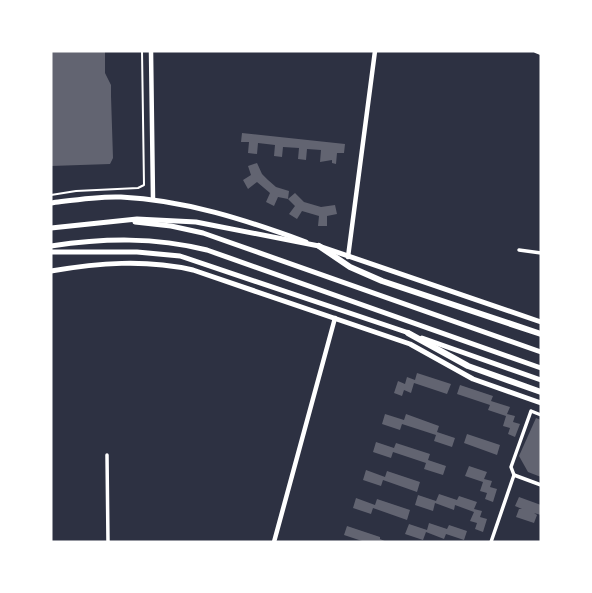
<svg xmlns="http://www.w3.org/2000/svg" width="592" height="593" font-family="Ubuntu,sans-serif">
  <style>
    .building { fill: #626471 }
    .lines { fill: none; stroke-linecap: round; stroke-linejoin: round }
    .path { stroke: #fff; stroke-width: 2 }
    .minor { stroke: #fff; stroke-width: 3.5 }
    .tertiary { stroke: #fff; stroke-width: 4.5 }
    .secondary { stroke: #fff; stroke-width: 4.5 }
    .primary { stroke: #fff; stroke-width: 5 }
    .trunk { stroke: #fff; stroke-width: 5 }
    .motorway { stroke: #fff; stroke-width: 6 }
  </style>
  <rect width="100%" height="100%" fill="#2d3142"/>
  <!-- building -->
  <g class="building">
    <polygon points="51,51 105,51 105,73 111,85 111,96 113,158 110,164 51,166"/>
    <polygon points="242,133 345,144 344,153 337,153 336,164 332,163 332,160 320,162 321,150 307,149 306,160 298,159 299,148 283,147 282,157 274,156 275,145 258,143 257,154 248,153 249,142 241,142"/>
    <polygon points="257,163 262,174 268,180 276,187 289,191 288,199 278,197 274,206 266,202 270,193 257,182 248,189 243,180 251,175 248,166"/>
    <polygon points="295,193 304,202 321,207 335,205 337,214 327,216 327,226 318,226 319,216 302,211 297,219 289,214 295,206 288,199"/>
    <polygon points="417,373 451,384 447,394 414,383 411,393 404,390 402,396 394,393 398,381 405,384 407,377 415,380"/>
    <polygon points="460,385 493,396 491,401 510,407 507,414 515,416 513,422 520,424 515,437 508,434 510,428 503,426 506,416 488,410 490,405 457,394"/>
    <polygon points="385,414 404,420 406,414 439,426 437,432 455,438 452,447 434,441 436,435 402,424 400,430 382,424"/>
    <polygon points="536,418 541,420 541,477 528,472 519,456"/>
    <polygon points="467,434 500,445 497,455 464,443"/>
    <polygon points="376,442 394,448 396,443 430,454 428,460 446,466 443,475 424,469 426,463 393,452 391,458 373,452"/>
    <polygon points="469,466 487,472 484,479 492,481 490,487 497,489 493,502 485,499 487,493 480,491 483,482 465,476"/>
    <polygon points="366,470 385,477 387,471 420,482 417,492 383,480 381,486 363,480"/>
    <polygon points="439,494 457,500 459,496 477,502 474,509 482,511 480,517 487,519 483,532 475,529 477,523 470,521 474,512 455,505 454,510 435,503 433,511 415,505 418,495 436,501"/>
    <polygon points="519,497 541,505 541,515 534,513 537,515 534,523 516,517 519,509 522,509 515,506"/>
    <polygon points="356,498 375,505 377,499 410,510 407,520 373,508 371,514 353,508"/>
    <polygon points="429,523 447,529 449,525 467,531 464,540 446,534 444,539 426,532 423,540 405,534 409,524 427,530"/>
    <polygon points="347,526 380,537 380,539 387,542 365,542 344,535"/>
  </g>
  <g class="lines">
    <!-- path -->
    <polyline class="path" points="51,195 76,191 138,188 144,185 142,51"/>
    <!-- minor -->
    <g class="minor">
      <polyline points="519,250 541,253"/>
      <polyline points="107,455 108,542"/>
      <polyline points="514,475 541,485"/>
      <polyline points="491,542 514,475 511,467 531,411 541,415"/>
    </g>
    <!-- tertiary -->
    <g class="tertiary">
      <polyline points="151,51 153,199"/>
      <polyline points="348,257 375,51"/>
      <polyline points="274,542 335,318"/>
    </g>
    <!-- secondary -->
    <polyline class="secondary" points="536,51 541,53"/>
    <!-- primary -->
    <path class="primary" d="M 51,203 C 74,200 98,196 121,197 C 185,200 246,220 306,242"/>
    <!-- trunk -->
    <g class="trunk">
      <polyline points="135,222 171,226 203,233 541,352"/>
      <polyline points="51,228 137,219 196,222 319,246 541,322"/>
      <path d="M 51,246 C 105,238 154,237 207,250 L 541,368"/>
      <polyline points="51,252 137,252 180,256 409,333"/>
      <path d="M 51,271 C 98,263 145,259 193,270 L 410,344 L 473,379 L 541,403"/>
      <polyline points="422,338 541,380"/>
    </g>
    <!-- motorway -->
    <g class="motorway">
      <polyline points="319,246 350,267 382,281 541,334"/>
      <polyline points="408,333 468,366 541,392"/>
    </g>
  </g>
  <!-- border -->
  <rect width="592" height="593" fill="none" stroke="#ffffff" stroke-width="105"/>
</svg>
